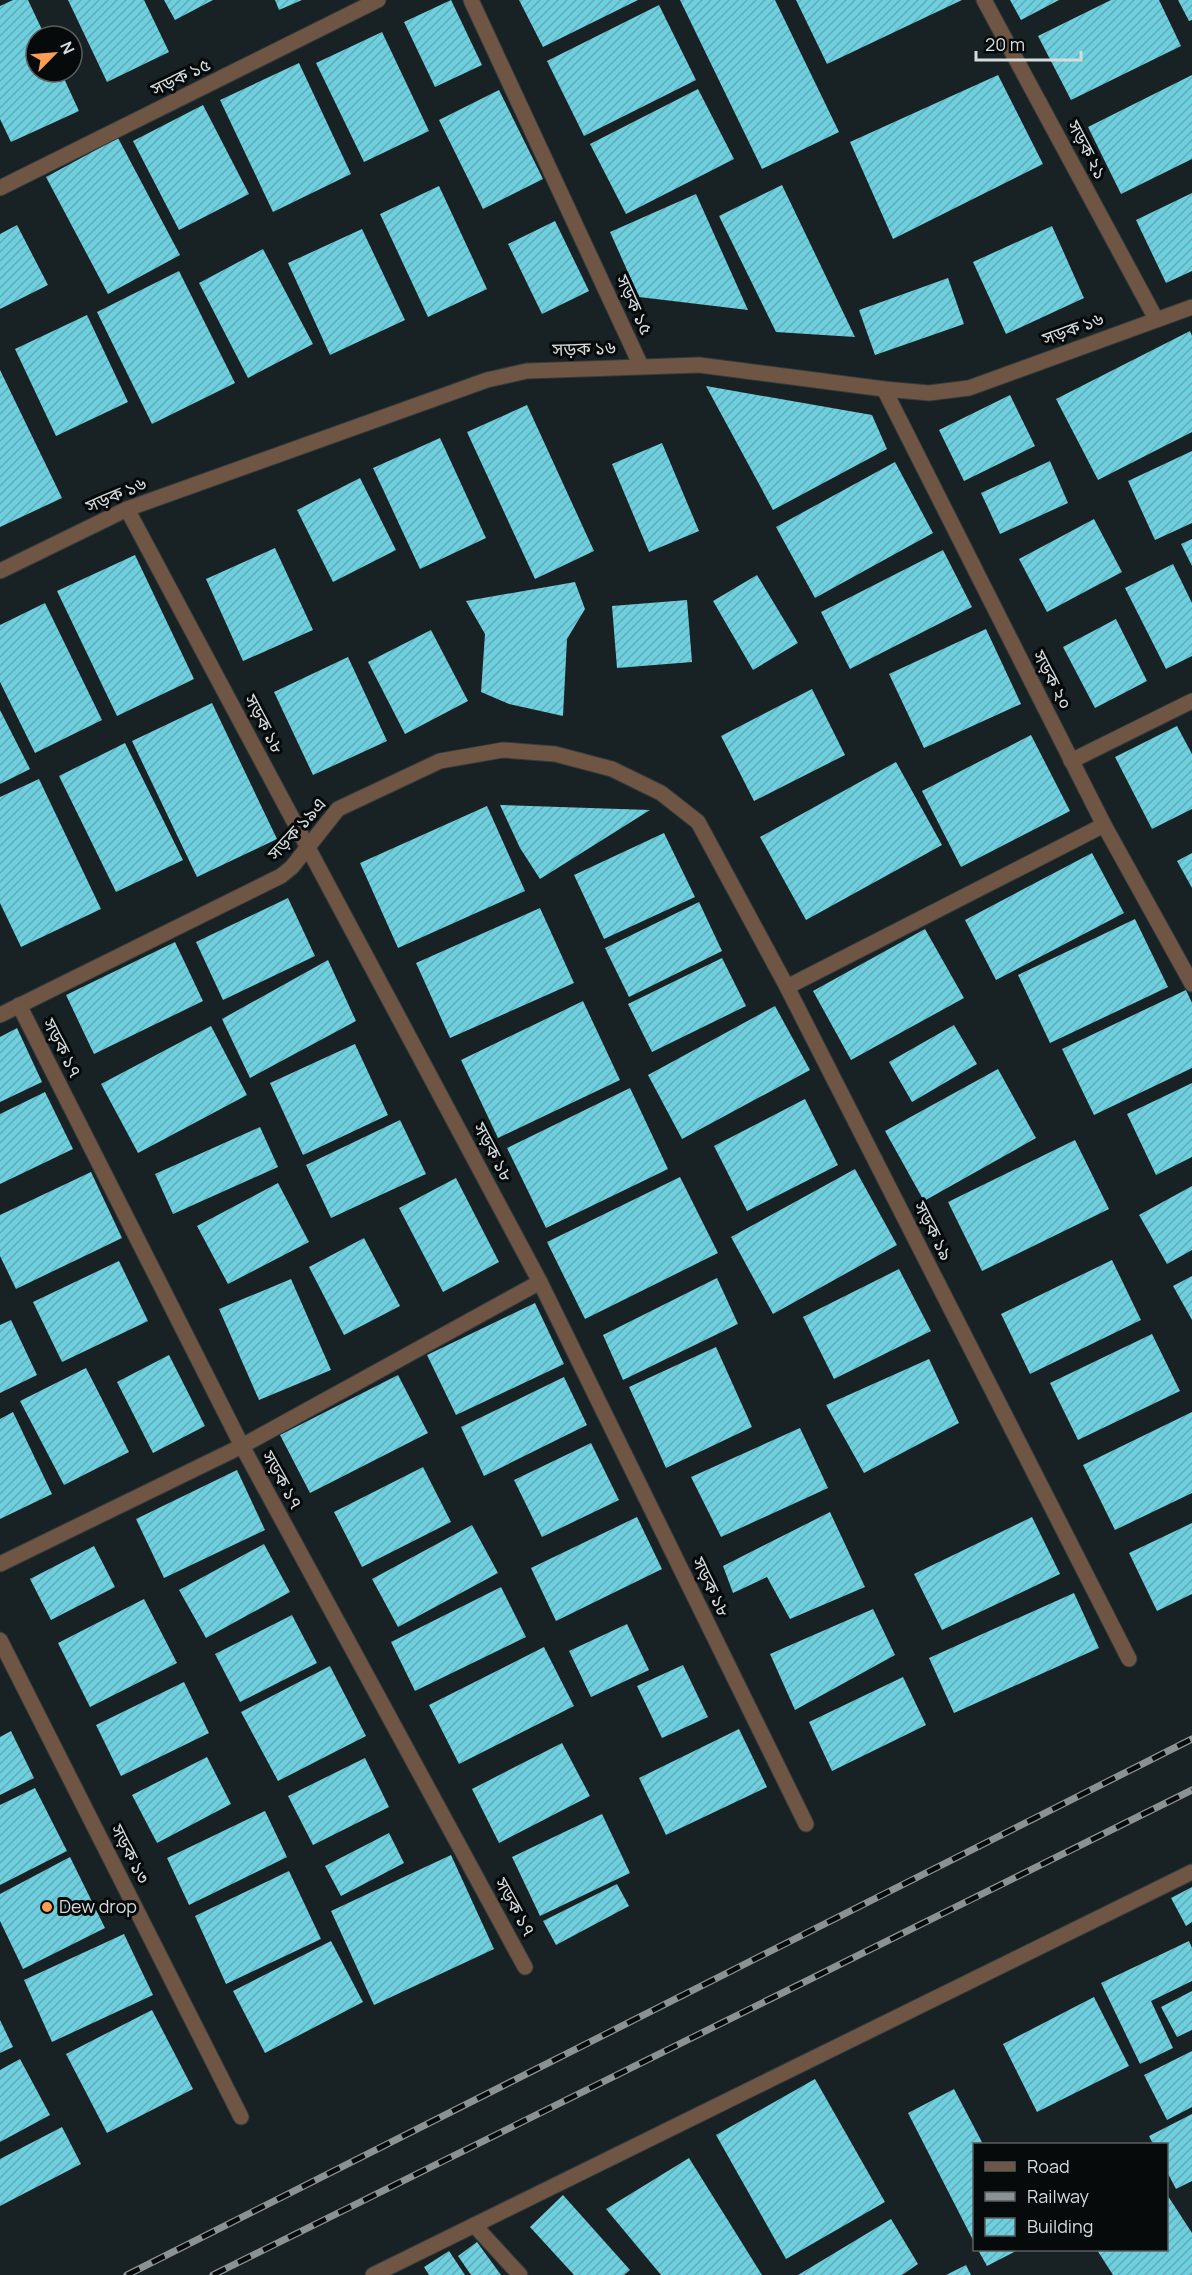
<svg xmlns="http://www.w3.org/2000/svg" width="1192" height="2275" font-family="Manrope,'Noto Sans Bengali',sans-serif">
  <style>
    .building { fill: url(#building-hatch) }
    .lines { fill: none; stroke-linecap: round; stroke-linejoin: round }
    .minor-casing { stroke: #333b3d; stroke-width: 17 }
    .minor { stroke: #6e5544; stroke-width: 15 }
    .rail-casing { stroke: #8b9294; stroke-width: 7 }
    .rail { stroke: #060a0b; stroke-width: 4.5; stroke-dasharray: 14; stroke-linecap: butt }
    .poi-dot { fill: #fc9e52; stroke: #060a0b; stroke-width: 2 }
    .labels { text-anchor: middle; stroke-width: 6; stroke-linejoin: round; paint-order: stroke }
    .street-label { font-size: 18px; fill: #d6dcde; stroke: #060a0b }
    .poi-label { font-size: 18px; fill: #d6dcde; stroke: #060a0b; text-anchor: start }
  </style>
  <defs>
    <pattern id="building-hatch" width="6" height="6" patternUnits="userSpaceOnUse" patternTransform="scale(1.5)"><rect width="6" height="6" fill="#6ecfdf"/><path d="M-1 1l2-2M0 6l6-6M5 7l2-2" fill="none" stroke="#62acb8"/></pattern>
  </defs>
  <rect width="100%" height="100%" fill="#182123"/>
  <!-- building -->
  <g class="building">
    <polygon points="13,0 28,0 45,36 36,36 36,72 61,72 79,111 11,142 0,119 0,6"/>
    <polygon points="68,0 144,0 169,52 107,82"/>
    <polygon points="164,0 213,0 175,20"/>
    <polygon points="275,0 302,0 279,10"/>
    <polygon points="451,0 482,65 435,87 404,22"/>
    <polygon points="519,0 638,0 543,47"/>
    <polygon points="680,0 775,0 839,132 762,169"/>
    <polygon points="796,0 962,0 827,64"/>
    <polygon points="1010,0 1059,0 1021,20"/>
    <polygon points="1111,0 1159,0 1181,46 1071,100 1038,36"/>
    <polygon points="1178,0 1192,0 1192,20 1189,21"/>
    <polygon points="659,5 696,80 584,136 547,61"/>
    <polygon points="382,32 429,131 364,162 316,63"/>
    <polygon points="299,63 351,174 273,212 220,100"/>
    <polygon points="998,75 1043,164 893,239 850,142"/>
    <polygon points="1192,75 1192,159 1121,194 1088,127"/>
    <polygon points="698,89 734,159 626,214 590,144"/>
    <polygon points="499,90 543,179 483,209 439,120"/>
    <polygon points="203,105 249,194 179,230 133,141"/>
    <polygon points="118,138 180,255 108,294 46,177"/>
    <polygon points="782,185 855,337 776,332 719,216"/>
    <polygon points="439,186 487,289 428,317 380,214"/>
    <polygon points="1192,193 1192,271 1166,283 1136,220"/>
    <polygon points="696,194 748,310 639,297 610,232"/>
    <polygon points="555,221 589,291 542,314 508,244"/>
    <polygon points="17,225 48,285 0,309 0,234"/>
    <polygon points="1052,226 1084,298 1006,334 973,262"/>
    <polygon points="362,229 405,320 330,355 288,263"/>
    <polygon points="263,249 313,344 248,378 199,283"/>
    <polygon points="179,271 235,383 152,424 97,312"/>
    <polygon points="948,278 964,324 875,355 859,310"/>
    <polygon points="87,315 128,402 56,436 15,349"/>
    <polygon points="1190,331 1192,336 1192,432 1098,480 1056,399"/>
    <polygon points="0,370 62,498 0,527"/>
    <polygon points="706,386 872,415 887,449 773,510"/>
    <polygon points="1010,395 1035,446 964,481 939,430"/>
    <polygon points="527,405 594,551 535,579 467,432"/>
    <polygon points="440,438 486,538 420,569 373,468"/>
    <polygon points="662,443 699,531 649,552 612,464"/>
    <polygon points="1192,451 1192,523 1155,540 1128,481"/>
    <polygon points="1050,461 1068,503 1000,534 981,493"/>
    <polygon points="895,462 933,533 815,598 776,527"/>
    <polygon points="360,478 396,550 333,582 297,510"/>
    <polygon points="1094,519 1122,572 1047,612 1019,559"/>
    <polygon points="1192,539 1192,566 1181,544"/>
    <polygon points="275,548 313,630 243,661 206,579"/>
    <polygon points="943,550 972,607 850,669 821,612"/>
    <polygon points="135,555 194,679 117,716 57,591"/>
    <polygon points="1173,564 1192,603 1192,656 1166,669 1125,588"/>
    <polygon points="757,575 798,643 753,670 713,601"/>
    <polygon points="575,582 585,609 567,639 563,716 509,704 481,692 485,634 466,601"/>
    <polygon points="687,600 692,662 617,668 612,606"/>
    <polygon points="45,603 102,720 35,753 0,682 0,625"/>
    <polygon points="1116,619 1147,681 1095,708 1063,647"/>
    <polygon points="986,629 1021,704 924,748 889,674"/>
    <polygon points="431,630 468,701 405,734 368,662"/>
    <polygon points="348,657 387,741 313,775 274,692"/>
    <polygon points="812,689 845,755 754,801 721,736"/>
    <polygon points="212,703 277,839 197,877 132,741"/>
    <polygon points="0,710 30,769 0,784"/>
    <polygon points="1177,726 1192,754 1192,809 1152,829 1115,757"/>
    <polygon points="1031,735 1070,811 961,867 922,791"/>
    <polygon points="125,743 183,860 116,892 59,776"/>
    <polygon points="896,762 942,845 806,920 760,837"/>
    <polygon points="39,779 101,909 21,947 0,903 0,797"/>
    <polygon points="500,805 650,810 540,879 520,848"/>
    <polygon points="487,806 525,891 398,948 360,863"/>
    <polygon points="664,833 695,897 604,939 574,875"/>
    <polygon points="1092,853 1124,913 996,980 965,920"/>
    <polygon points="1192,853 1192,888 1177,861"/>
    <polygon points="288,898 315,956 223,1000 196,942"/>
    <polygon points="699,902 722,951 629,997 605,948"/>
    <polygon points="540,908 574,983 450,1038 416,963"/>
    <polygon points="1135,919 1168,987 1050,1043 1018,975"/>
    <polygon points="925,929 964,998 851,1060 813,991"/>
    <polygon points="175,942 203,1001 94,1054 66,995"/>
    <polygon points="722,958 746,1006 652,1052 628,1004"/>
    <polygon points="328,960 356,1021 250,1078 222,1019"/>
    <polygon points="1186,990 1192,1003 1192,1068 1094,1115 1062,1049"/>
    <polygon points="583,1001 620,1080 498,1138 461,1060"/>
    <polygon points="775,1006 810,1070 682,1139 648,1075"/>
    <polygon points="954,1025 977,1064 912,1102 889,1062"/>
    <polygon points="211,1026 247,1095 138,1153 101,1084"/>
    <polygon points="17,1028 42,1082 0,1102 0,1037"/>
    <polygon points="355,1044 388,1115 303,1155 270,1083"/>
    <polygon points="998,1069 1036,1138 924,1201 885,1131"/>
    <polygon points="1192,1083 1192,1157 1156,1175 1127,1114"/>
    <polygon points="630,1088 668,1169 546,1228 507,1148"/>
    <polygon points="45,1092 73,1149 0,1184 0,1114"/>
    <polygon points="805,1099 838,1165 747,1211 714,1146"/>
    <polygon points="400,1120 426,1174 331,1218 306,1165"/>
    <polygon points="260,1127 278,1167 173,1214 155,1174"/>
    <polygon points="1075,1140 1109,1209 982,1271 948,1202"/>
    <polygon points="855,1169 897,1245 773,1314 731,1237"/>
    <polygon points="91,1172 122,1238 16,1289 0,1256 0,1215"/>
    <polygon points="680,1177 718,1253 585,1319 547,1242"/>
    <polygon points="456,1178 499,1262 443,1292 399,1208"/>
    <polygon points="278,1183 309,1242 228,1284 197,1226"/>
    <polygon points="1192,1186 1192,1250 1167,1264 1139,1215"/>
    <polygon points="364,1238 400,1306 344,1335 309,1267"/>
    <polygon points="1112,1260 1141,1320 1030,1374 1001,1314"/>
    <polygon points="119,1261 148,1321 62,1362 33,1302"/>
    <polygon points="899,1269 931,1331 834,1379 803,1317"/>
    <polygon points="1192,1276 1192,1320 1173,1286"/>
    <polygon points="717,1278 738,1324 623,1380 603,1335"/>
    <polygon points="291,1279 331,1370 259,1400 219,1309"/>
    <polygon points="535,1303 564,1364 456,1415 427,1355"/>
    <polygon points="11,1320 37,1375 0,1393 0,1325"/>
    <polygon points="1152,1334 1180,1391 1078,1440 1050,1383"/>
    <polygon points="716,1347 752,1427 666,1468 629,1387"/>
    <polygon points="169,1355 205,1426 153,1453 117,1382"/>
    <polygon points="929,1359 959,1423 864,1473 826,1405"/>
    <polygon points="86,1368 129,1452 64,1485 20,1401"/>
    <polygon points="398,1375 428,1433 310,1493 280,1435"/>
    <polygon points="564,1377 587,1425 484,1476 461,1427"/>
    <polygon points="13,1412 52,1494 0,1519 0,1419"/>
    <polygon points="1192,1412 1192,1493 1115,1530 1083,1465"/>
    <polygon points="800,1428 828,1488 721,1537 691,1477"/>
    <polygon points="591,1443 619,1500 542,1537 514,1480"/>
    <polygon points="423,1467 451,1522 362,1567 334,1512"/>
    <polygon points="237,1470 265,1530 164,1578 136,1519"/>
    <polygon points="830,1512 865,1587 790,1619 767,1577 733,1593 723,1566"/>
    <polygon points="637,1517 662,1569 556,1621 531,1568"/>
    <polygon points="1032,1517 1060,1574 942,1630 914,1574"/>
    <polygon points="1192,1523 1192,1594 1157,1611 1129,1553"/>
    <polygon points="472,1525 498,1573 398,1627 372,1579"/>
    <polygon points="264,1544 290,1592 206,1638 179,1590"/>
    <polygon points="94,1546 115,1587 51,1620 30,1579"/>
    <polygon points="501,1587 526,1637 415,1691 391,1642"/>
    <polygon points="1074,1593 1099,1648 954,1713 929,1658"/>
    <polygon points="144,1599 177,1663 90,1707 58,1643"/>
    <polygon points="873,1609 895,1655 795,1710 770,1654"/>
    <polygon points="292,1615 317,1663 240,1702 215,1654"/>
    <polygon points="627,1624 649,1670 591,1697 569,1651"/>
    <polygon points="544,1647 574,1706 459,1764 429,1705"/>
    <polygon points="683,1665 708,1717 662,1738 637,1686"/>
    <polygon points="330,1666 366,1736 278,1781 241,1712"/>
    <polygon points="903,1677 926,1725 832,1771 809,1722"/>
    <polygon points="184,1682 209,1733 121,1776 96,1725"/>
    <polygon points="739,1729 767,1787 666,1835 639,1778"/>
    <polygon points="11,1731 34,1778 0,1795 0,1737"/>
    <polygon points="562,1743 590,1796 499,1843 472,1789"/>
    <polygon points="207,1757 231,1804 157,1843 132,1795"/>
    <polygon points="365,1758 389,1807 313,1845 288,1796"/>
    <polygon points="35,1788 67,1851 0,1885 0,1805"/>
    <polygon points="265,1811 287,1857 189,1905 167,1858"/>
    <polygon points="602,1814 630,1873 540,1916 512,1857"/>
    <polygon points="389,1833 404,1863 341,1896 325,1866"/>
    <polygon points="451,1855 494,1949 374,2005 331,1911"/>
    <polygon points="70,1857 105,1928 23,1969 0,1921 0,1894"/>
    <polygon points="289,1871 321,1939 226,1984 195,1916"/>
    <polygon points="617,1884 629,1906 556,1945 543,1921"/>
    <polygon points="1192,1887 1192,1922 1186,1926 1171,1898"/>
    <polygon points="124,1934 153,1995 52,2042 24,1980"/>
    <polygon points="331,1941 363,2002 265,2053 233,1991"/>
    <polygon points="1189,1941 1192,1948 1192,1981 1151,2001 1173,2048 1140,2064 1101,1983"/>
    <polygon points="1192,1991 1192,2030 1177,2037 1161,2007"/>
    <polygon points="1094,1997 1129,2066 1037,2112 1003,2044"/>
    <polygon points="152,2010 193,2089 107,2133 66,2054"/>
    <polygon points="0,2020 13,2047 0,2053"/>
    <polygon points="1192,2051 1192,2107 1167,2120 1144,2075"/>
    <polygon points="20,2059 50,2115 0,2142 0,2070"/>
    <polygon points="815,2079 885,2202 786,2259 716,2135"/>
    <polygon points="954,2089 983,2144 974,2144 974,2242 908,2113"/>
    <polygon points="1192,2114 1192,2181 1176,2189 1166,2170 1166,2144 1153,2144 1149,2136"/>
    <polygon points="62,2127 81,2164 0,2206 0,2159"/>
    <polygon points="689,2158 762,2275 661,2275 606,2209"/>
    <polygon points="1166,2193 1192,2233 1192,2275 1113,2275 1097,2250 1166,2250"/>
    <polygon points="563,2195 630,2270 624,2275 574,2275 530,2227"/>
    <polygon points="891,2219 918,2264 902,2275 798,2275"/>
    <polygon points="477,2242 501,2275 471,2275 458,2256"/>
    <polygon points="978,2250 1018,2250 987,2266"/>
    <polygon points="449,2251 465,2275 429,2275 424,2267"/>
    <polygon points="966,2265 971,2275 946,2275"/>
  </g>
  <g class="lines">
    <defs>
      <g id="minor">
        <polyline points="471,0 641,366"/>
        <polyline points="984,0 1156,319"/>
        <polyline points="0,188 378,0"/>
        <polyline points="884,389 1104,825 1192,984"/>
        <polyline points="127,509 540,1282 806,1824"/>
        <polyline points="0,571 127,509 487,380 527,371 699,365 884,389 929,393 969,388 1192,307"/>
        <polyline points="1071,761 1192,701"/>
        <polyline points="787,987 1104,825"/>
        <polyline points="19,1005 242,1446 525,1967"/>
        <polyline points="0,1015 281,876 292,867 338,809 440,761 503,750 555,754 612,769 661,793 698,822 787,987 1129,1659"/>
        <polyline points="0,1564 242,1446 540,1282"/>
        <polyline points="0,1640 241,2117"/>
        <polyline points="474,2225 520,2275"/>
        <polyline points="373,2275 1192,1872"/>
      </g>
    </defs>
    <!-- minor casing -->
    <use href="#minor" class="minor-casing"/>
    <!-- minor -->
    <use href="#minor" class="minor"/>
    <defs>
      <g id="rail">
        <polyline points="127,2275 1192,1739"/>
        <polyline points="213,2275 1192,1790"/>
      </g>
    </defs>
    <!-- rail casing -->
    <use href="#rail" class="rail-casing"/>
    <!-- rail -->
    <use href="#rail" class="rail"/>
  </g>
  <!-- markers -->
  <circle class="poi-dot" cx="47" cy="1907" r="6"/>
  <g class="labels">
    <!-- street labels -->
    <g class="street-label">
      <text transform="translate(181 77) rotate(-26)" y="6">সড়ক ১৫</text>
      <text transform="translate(1087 150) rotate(62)" y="6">সড়ক ২১</text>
      <text transform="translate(634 305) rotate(65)" y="6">সড়ক ১৫</text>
      <text transform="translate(1073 329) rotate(-20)" y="6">সড়ক ১৬</text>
      <text transform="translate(584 349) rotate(-2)" y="6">সড়ক ১৬</text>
      <text transform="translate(116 495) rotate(-23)" y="6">সড়ক ১৬</text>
      <text transform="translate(1052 680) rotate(63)" y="6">সড়ক ২০</text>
      <text transform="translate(264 724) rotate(62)" y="6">সড়ক ১৮</text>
      <text transform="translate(297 829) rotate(-48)" y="6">সড়ক ১৯এ</text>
      <text transform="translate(62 1048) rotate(63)" y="6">সড়ক ১৭</text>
      <text transform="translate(493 1152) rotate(62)" y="6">সড়ক ১৮</text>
      <text transform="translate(933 1231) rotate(63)" y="6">সড়ক ১৯</text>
      <text transform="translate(282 1480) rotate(61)" y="6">সড়ক ১৭</text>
      <text transform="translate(711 1587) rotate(64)" y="6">সড়ক ১৮</text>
      <text transform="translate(130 1854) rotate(63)" y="6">সড়ক ১৩</text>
      <text transform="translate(515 1907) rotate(61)" y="6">সড়ক ১৭</text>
    </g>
    <!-- poi labels -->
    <g class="poi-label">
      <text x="59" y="1913">Dew drop</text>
    </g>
  </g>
  <!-- legend -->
  <rect x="973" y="2143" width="195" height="108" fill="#060a0b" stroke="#595e5f" stroke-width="1.5"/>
  <rect x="985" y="2162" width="30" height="9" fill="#6e5544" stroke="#595e5f" stroke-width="1.5"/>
  <text x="1027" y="2173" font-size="18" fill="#d6dcde">Road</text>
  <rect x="985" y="2192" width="30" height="9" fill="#8b9294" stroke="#595e5f" stroke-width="1.5"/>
  <text x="1027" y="2203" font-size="18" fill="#d6dcde">Railway</text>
  <rect x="985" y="2218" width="30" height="18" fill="url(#building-hatch)" stroke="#595e5f" stroke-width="1.5"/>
  <text x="1027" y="2233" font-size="18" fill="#d6dcde">Building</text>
  <!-- north arrow -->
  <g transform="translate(54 54) rotate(65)"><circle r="28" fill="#060a0b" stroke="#595e5f" stroke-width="1.5"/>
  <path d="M0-4.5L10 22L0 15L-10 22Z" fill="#fc9e52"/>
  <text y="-9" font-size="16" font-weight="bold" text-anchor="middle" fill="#d6dcde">N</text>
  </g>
  <!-- scale -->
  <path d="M976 51v9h105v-9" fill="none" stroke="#d6dcde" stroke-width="3"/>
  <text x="985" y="51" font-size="18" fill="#d6dcde" stroke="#060a0b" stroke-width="4.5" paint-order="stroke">20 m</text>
</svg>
